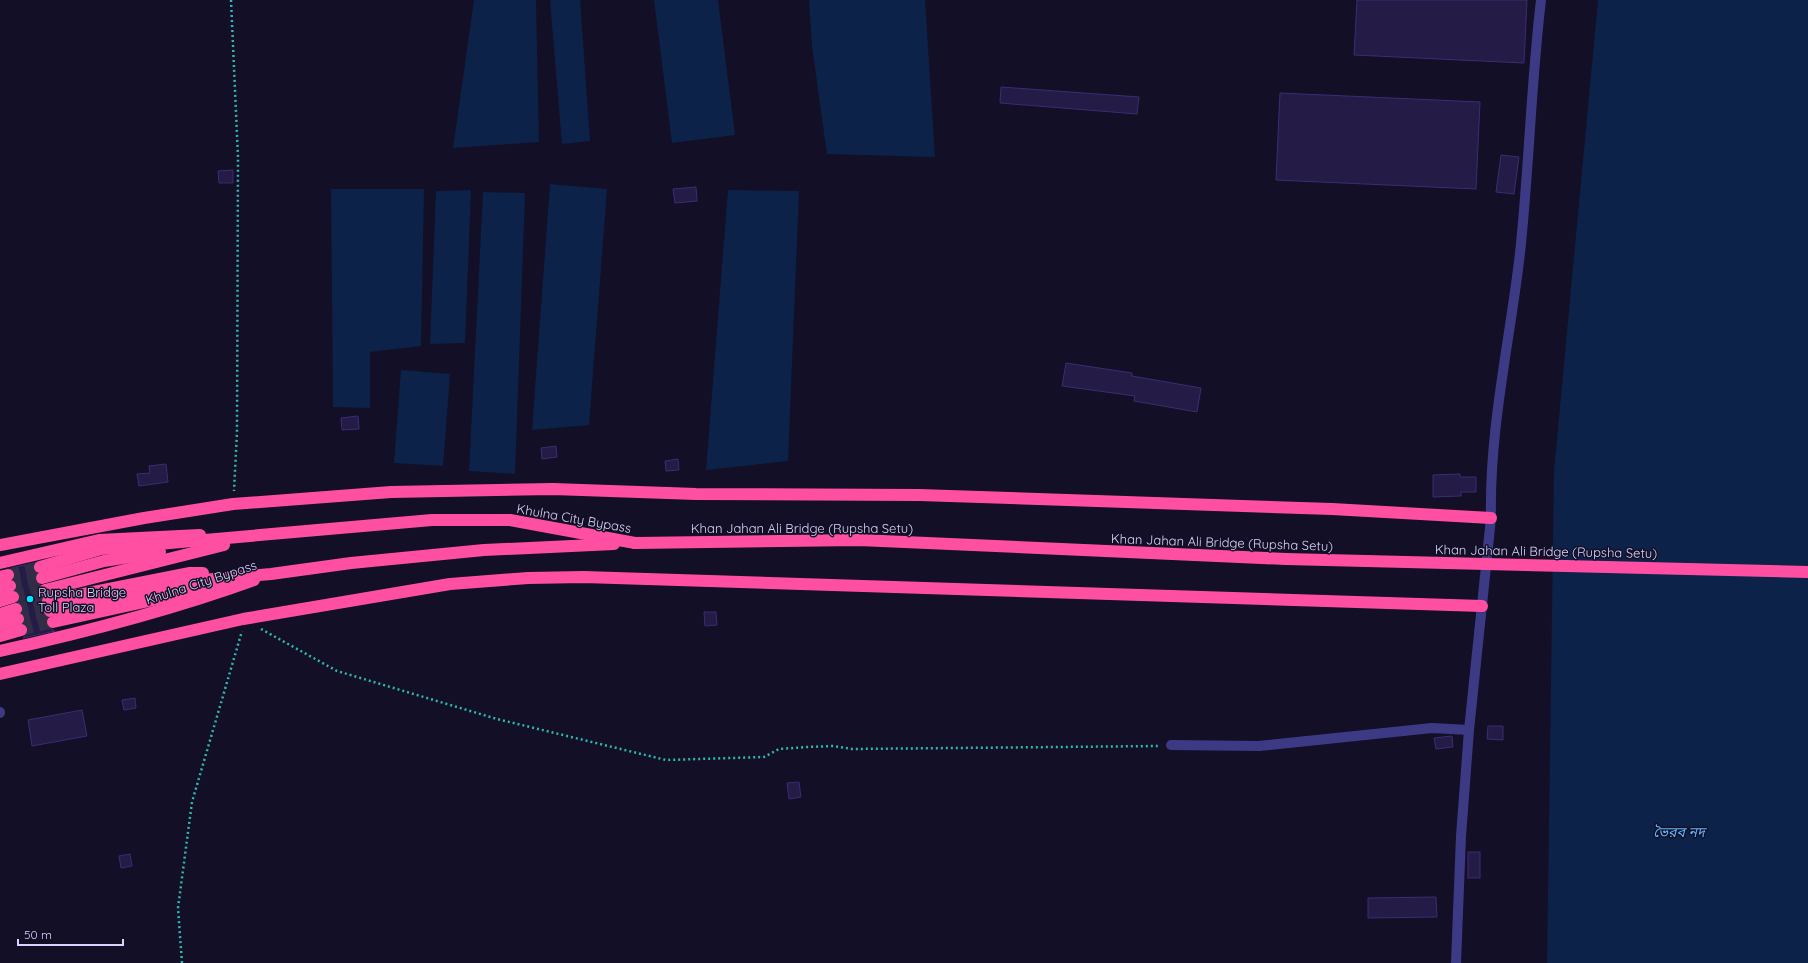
<svg xmlns="http://www.w3.org/2000/svg" width="1808" height="963" font-family="Quicksand,'Noto Sans Bengali',sans-serif">
  <style>
    .water { fill: #0c2248 }
    .building { fill: #241b47; stroke: #3b2d73 }
    .lines { fill: none; stroke-linecap: round; stroke-linejoin: round }
    .highway-tunnel { stroke: #312d47; stroke-width: 12; stroke-dasharray: 12 6; stroke-linecap: butt }
    .path { stroke: #2fb8b0; stroke-width: 2.5; stroke-dasharray: 2 3; stroke-linecap: butt }
    .minor { stroke: #3d3a85; stroke-width: 10 }
    .highway { stroke: #ff4fa3; stroke-width: 12 }
    .highway-bridge { stroke: #ff4fa3; stroke-width: 12 }
    .poi-dot { fill: #00e5ff; stroke: #130f26; stroke-width: 1.5 }
    .labels { text-anchor: middle; stroke-width: 3; stroke-linejoin: round; paint-order: stroke }
    .street-label { font-size: 13px; fill: #d9d4ff; stroke: #130f26 }
    .poi-label { font-size: 13px; fill: #d9d4ff; stroke: #130f26; text-anchor: start }
    .water-label { font-size: 14px; font-style: italic; fill: #62b6ff; stroke: #130f26 }
  </style>
  <rect width="100%" height="100%" fill="#130f26"/>
  <!-- water -->
  <g class="water">
    <polygon points="474,0 536,0 539,142 453,148"/>
    <polygon points="550,0 580,0 590,141 562,144"/>
    <polygon points="654,0 718,0 735,135 672,143"/>
    <polygon points="809,0 925,0 935,157 827,154 812,47"/>
    <polygon points="1598,0 1808,0 1808,963 1547,963 1554,471"/>
    <polygon points="550,184 607,189 589,425 532,430"/>
    <polygon points="331,189 424,189 421,346 370,352 370,408 333,407"/>
    <polygon points="471,190 465,343 430,344 436,191"/>
    <polygon points="728,190 799,191 788,461 706,470"/>
    <polygon points="483,192 525,193 515,474 469,471"/>
    <polygon points="401,370 450,374 443,466 394,463"/>
  </g>
  <!-- building -->
  <g class="building">
    <polygon points="1357,0 1527,0 1524,63 1354,55"/>
    <polygon points="1001,87 1139,97 1137,114 1000,103"/>
    <polygon points="1280,93 1480,102 1476,189 1276,180"/>
    <polygon points="1501,155 1519,157 1514,194 1496,192"/>
    <polygon points="233,170 233,183 219,183 218,171"/>
    <polygon points="696,187 697,201 675,203 673,189"/>
    <polygon points="1066,363 1132,373 1132,376 1201,388 1197,412 1134,401 1135,396 1062,386"/>
    <polygon points="358,416 359,429 342,430 341,418"/>
    <polygon points="556,446 557,457 542,459 541,448"/>
    <polygon points="678,459 679,470 666,471 665,461"/>
    <polygon points="166,464 168,482 139,486 137,474 150,473 149,466"/>
    <polygon points="1460,474 1460,477 1476,477 1476,492 1461,492 1461,496 1433,497 1433,475"/>
    <polygon points="34,563 33,569 36,573 35,580 40,585 38,591 42,597 41,602 44,607 43,613 47,618 46,624 48,627 55,631 23,638 28,632 28,628 24,623 25,617 22,613 23,606 18,602 20,595 16,590 17,584 14,580 15,573 11,568"/>
    <polygon points="704,612 716,612 717,625 705,626"/>
    <polygon points="135,698 136,708 124,710 122,700"/>
    <polygon points="82,710 87,736 32,746 28,720"/>
    <polygon points="1488,726 1503,726 1503,740 1487,739"/>
    <polygon points="1452,736 1453,747 1436,749 1434,738"/>
    <polygon points="799,782 801,797 789,799 787,783"/>
    <rect x="1468" y="852" width="12" height="26"/>
    <polygon points="130,854 132,866 121,868 119,856"/>
    <polygon points="1436,897 1437,917 1368,918 1368,898"/>
  </g>
  <g class="lines">
    <!-- highway-tunnel -->
    <g class="highway-tunnel">
      <polyline points="8,575 40,567"/>
      <polyline points="10,586 42,578"/>
      <polyline points="13,597 45,590"/>
      <polyline points="16,609 48,601"/>
      <polyline points="18,619 50,611"/>
      <polyline points="21,630 53,622"/>
    </g>
    <!-- path -->
    <g class="path">
      <polyline points="231,0 238,157 237,432 234,491"/>
      <polyline points="261,629 337,671 497,719 666,760 764,757 779,749 807,747 833,746 852,749 1160,746"/>
      <polyline points="182,963 178,908 192,802 242,631"/>
    </g>
    <!-- minor -->
    <g class="minor">
      <polyline points="0,712 0,713"/>
      <polyline points="1171,745 1259,746 1432,728 1469,730"/>
      <path d="M 1456,963 L 1461,836 L 1469,730 L 1491,518 C 1489,429 1510,341 1520,253 C 1529,169 1531,84 1541,0"/>
    </g>
    <!-- highway -->
    <g class="highway">
      <polyline points="0,545 144,518 233,504 391,492 553,489 696,494 919,495 1332,509 1491,518"/>
      <polyline points="0,563 99,540 200,535"/>
      <polyline points="40,567 101,549 432,520 510,520 635,543"/>
      <polyline points="0,577 8,575"/>
      <polyline points="42,578 104,561 160,552"/>
      <polyline points="0,589 10,586"/>
      <polyline points="45,590 224,545"/>
      <polyline points="0,601 13,597"/>
      <polyline points="48,601 190,573 203,573"/>
      <polyline points="50,611 192,581 271,574 351,563 484,550 614,544"/>
      <polyline points="0,614 16,609"/>
      <polyline points="53,622 222,585"/>
      <polyline points="0,624 18,619"/>
      <polyline points="0,636 21,630"/>
      <path d="M 0,651 C 86,632 171,610 254,580"/>
      <polyline points="0,674 243,619 450,584 528,578 584,577 1482,606"/>
    </g>
    <!-- highway-bridge -->
    <polyline class="highway-bridge" points="635,543 859,540 1286,559 1808,572"/>
  </g>
  <!-- markers -->
  <circle class="poi-dot" cx="30" cy="599" r="4"/>
  <g class="labels">
    <!-- street labels -->
    <g class="street-label">
      <text transform="translate(574 518) rotate(10)" y="5">Khulna City Bypass</text>
      <text x="802" y="533">Khan Jahan Ali Bridge (Rupsha Setu)</text>
      <text transform="translate(1222 542) rotate(2)" y="5">Khan Jahan Ali Bridge (Rupsha Setu)</text>
      <text transform="translate(1546 551) rotate(1)" y="5">Khan Jahan Ali Bridge (Rupsha Setu)</text>
      <text transform="translate(201 582) rotate(-18)" y="5">Khulna City Bypass</text>
    </g>
    <!-- poi labels -->
    <g class="poi-label">
      <text x="38" y="597">Rupsha Bridge<tspan x="38" dy="15">Toll Plaza</tspan></text>
    </g>
    <!-- water labels -->
    <g class="water-label">
      <text x="1679" y="837">ভৈরব নদ</text>
    </g>
  </g>
  <!-- scale -->
  <path d="M18 939v6h105v-6" fill="none" stroke="#d9d4ff" stroke-width="2"/>
  <text x="24" y="939" font-size="12" fill="#d9d4ff" stroke="#130f26" stroke-width="3" paint-order="stroke">50 m</text>
</svg>
